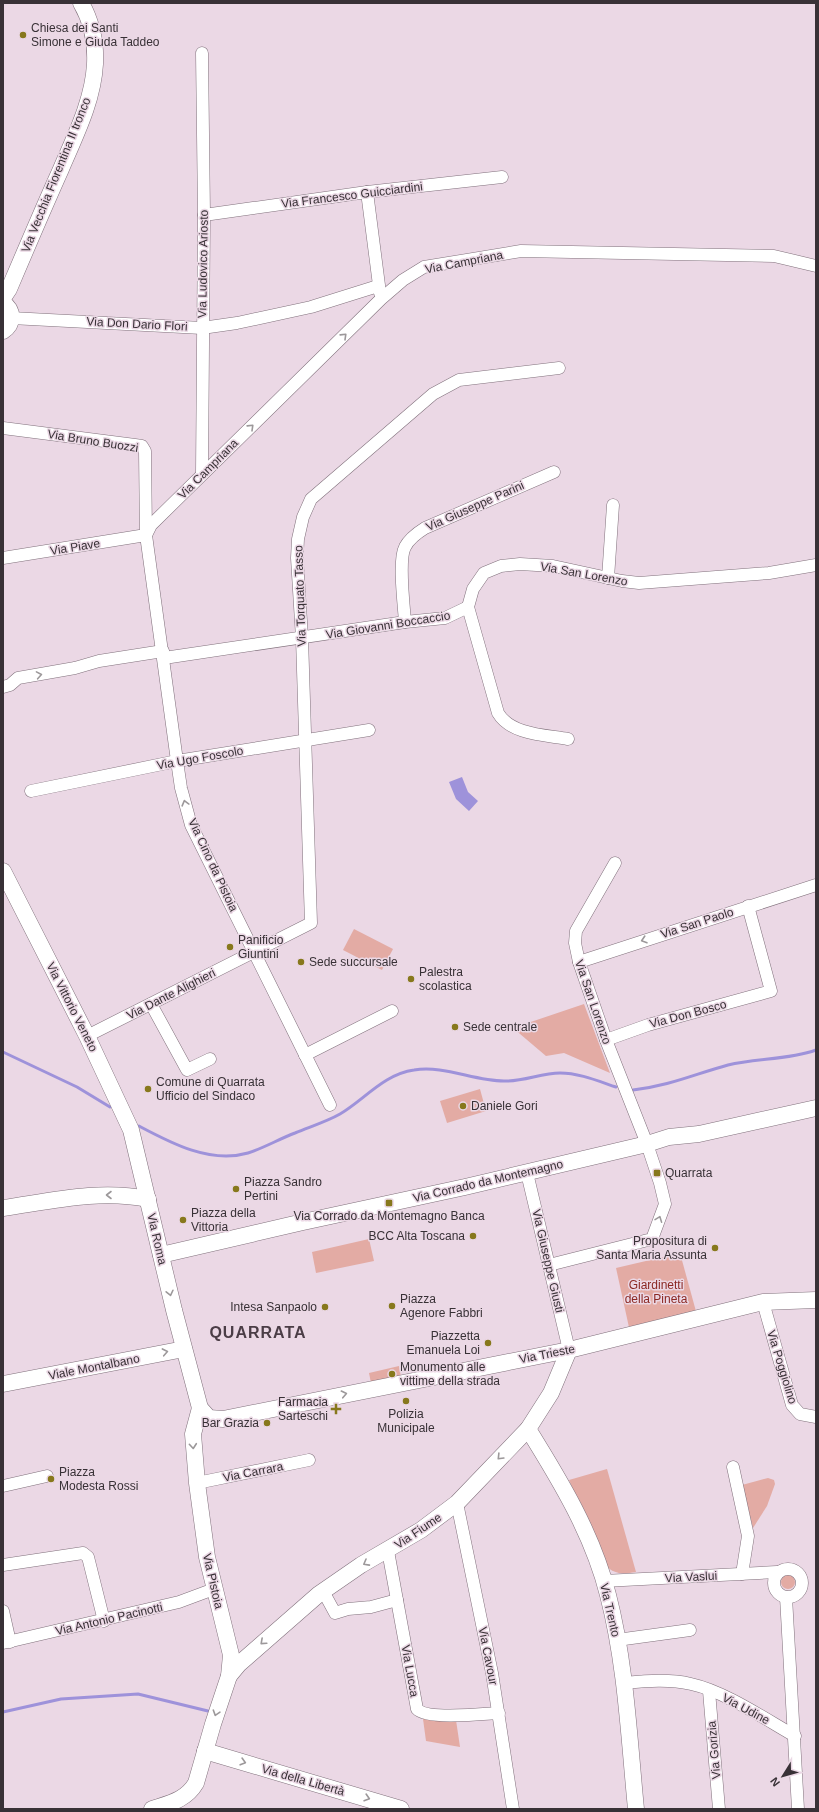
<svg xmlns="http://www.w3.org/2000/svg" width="819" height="1812" font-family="Helvetica,sans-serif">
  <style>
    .green { fill: #e3aba4 }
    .water { fill: #9e92da }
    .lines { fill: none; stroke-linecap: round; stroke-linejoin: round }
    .stream { stroke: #9e92da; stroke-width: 3 }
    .street-casing { stroke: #81717c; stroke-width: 13 }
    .secondary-casing { stroke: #81717c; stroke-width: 17 }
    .street { stroke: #fff; stroke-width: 12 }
    .secondary { stroke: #fff; stroke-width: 16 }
    .oneway { stroke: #9c989a }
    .poi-dot { fill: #87781c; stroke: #ebd8e5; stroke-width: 1.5 }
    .labels { text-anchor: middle; stroke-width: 3; stroke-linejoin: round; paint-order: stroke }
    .poi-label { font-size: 12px; fill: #383136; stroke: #ebd8e5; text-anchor: start }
    .street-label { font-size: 12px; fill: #383136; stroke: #ebd8e5 }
    .park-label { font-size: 12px; fill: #8b2823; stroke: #ebd8e5 }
    .district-label { font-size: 16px; font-weight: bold; letter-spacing: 1px; fill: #4b3d46; stroke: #ebd8e5 }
  </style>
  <rect width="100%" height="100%" fill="#ebd8e5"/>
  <!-- green -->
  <g class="green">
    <polygon points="354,929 393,949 382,970 343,950"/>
    <polygon points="584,1004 610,1073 564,1053 546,1056 513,1028"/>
    <polygon points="480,1089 486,1111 447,1123 440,1101"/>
    <polygon points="369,1239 374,1261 316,1273 312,1252"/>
    <polygon points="680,1253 697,1315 630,1332 616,1268"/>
    <polygon points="399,1366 401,1377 371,1383 369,1373"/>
    <path d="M 607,1469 L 636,1572 C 623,1574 615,1575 605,1565 L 569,1480 Z"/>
    <polygon points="768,1478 774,1480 775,1484 767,1506 753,1528 742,1485"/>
    <circle cx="788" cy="1582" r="7"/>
    <polygon points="423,1719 456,1720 460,1747 426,1741"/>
  </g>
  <!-- water -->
  <polygon class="water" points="462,777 468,792 478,801 469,811 456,799 449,782"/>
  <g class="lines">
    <!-- stream -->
    <g class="stream">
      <polyline points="3,1052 77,1087 110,1107"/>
      <path d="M 633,1090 C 669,1086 695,1074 728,1065 C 757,1058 788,1060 816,1050"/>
      <path d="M 139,1126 C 171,1143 210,1164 248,1153 C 264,1148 279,1139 295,1133 C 309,1127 326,1122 340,1114 C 364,1100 384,1074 414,1070 C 444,1065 474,1081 504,1081 C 523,1082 541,1073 560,1073 C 579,1073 598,1081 616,1087"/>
      <polyline points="3,1712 61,1699 138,1694 208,1711"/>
    </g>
    <defs>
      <g id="street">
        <polyline points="202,53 204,215 202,474"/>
        <polyline points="367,192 380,293"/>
        <polyline points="204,215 367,192 502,177"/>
        <polyline points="11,318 202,328 237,323 311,307 378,286"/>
        <polyline points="3,428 135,445 142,446 145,451 146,535 177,761 181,788 191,825 330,1105"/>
        <polyline points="146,535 151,525 381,299 403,280 424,267 521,251 774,256 816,266"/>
        <polyline points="3,558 146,535"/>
        <polyline points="608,578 613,505"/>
        <path d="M 405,622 C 404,606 398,560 405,547 C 409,539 417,533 425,528 L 554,472"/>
        <polyline points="164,658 405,622 445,618 468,607"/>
        <polyline points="3,687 10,685 18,678 75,668 99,661 163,651"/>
        <path d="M 568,739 C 546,735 511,735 498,713 L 468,607 L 473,589 L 484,573 L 501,566 L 520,564 L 553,566 L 622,581 L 639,583 L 769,573 L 816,565"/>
        <polyline points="31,791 177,761 369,730"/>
        <polyline points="579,962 816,885"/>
        <polyline points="151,1004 187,1070 210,1059"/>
        <polyline points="87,1036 311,923 302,638 297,558 298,539 303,517 311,499 433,394 459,380 559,368"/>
        <polyline points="606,1040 648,1025 771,991 748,906"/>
        <polyline points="305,1055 392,1011"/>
        <polyline points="527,1173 569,1350"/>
        <polyline points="549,1265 652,1239 665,1204 660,1183 647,1144 606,1040 579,962 575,943 576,931 615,863"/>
        <polyline points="763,1302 792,1405 800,1414 816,1417"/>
        <polyline points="733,1467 748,1536 742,1574"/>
        <polyline points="197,1483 309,1460"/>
        <polyline points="3,1486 47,1476"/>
        <polyline points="457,1503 492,1673 513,1809"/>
        <path d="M 388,1551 L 417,1709 C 427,1720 483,1714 499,1713"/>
        <polyline points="3,1565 83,1553 88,1557 104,1621"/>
        <circle cx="788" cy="1583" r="14"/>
        <polyline points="604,1581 777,1572"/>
        <polyline points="323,1591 335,1613 348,1609 371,1607 397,1600"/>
        <polyline points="786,1597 798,1809"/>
        <polyline points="3,1611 10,1642"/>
        <polyline points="617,1640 690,1630"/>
        <polyline points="3,1643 179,1602 214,1589"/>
        <path d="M 624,1683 C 647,1681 669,1679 691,1684 C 724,1691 765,1719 795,1736"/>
        <polyline points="709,1691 719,1809"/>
      </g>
      <g id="secondary">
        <path d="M 3,298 L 9,289 C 26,249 43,209 61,169 C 75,136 93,101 95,64 C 96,43 92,22 81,3"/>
        <path d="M 3,303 C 14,310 14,324 3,331"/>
        <polyline points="3,871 87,1036 131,1130 174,1310 200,1408 209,1418 223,1419 569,1350 763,1302 816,1300"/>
        <path d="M 3,1208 C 51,1201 99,1189 148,1199"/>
        <polyline points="161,1255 303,1222 465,1187 647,1144 669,1137 699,1134 816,1108"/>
        <polyline points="3,1384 184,1349"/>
        <path d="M 528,1429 C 561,1482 593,1535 608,1595 C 626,1665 629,1738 636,1809"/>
        <polyline points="229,1676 239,1664 319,1594 361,1565 421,1530 457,1503 528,1429 551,1393 569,1350"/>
        <polyline points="205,1751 401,1809"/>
        <path d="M 152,1809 C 170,1803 186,1800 196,1783 L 213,1724 L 229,1676 L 231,1655 L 207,1557 L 197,1483 L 193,1434 L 200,1408"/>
      </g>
    </defs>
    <!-- street casing -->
    <use href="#street" class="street-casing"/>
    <!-- secondary casing -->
    <use href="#secondary" class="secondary-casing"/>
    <!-- street -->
    <use href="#street" class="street"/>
    <!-- secondary -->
    <use href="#secondary" class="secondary"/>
  </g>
  <!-- one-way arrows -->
  <defs><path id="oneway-chevron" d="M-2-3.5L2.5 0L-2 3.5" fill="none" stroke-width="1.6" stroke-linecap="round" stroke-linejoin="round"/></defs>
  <g class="oneway">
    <use href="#oneway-chevron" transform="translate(344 336) rotate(-44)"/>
    <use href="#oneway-chevron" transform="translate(251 427) rotate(-44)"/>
    <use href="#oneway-chevron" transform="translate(39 675) rotate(-10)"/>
    <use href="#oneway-chevron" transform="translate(185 803) rotate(-105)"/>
    <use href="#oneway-chevron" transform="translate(644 940) rotate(162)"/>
    <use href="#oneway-chevron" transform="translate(109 1195) rotate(-180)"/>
    <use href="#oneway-chevron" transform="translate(659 1219) rotate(-69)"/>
    <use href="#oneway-chevron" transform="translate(170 1293) rotate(77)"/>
    <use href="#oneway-chevron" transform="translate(165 1352) rotate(-11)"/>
    <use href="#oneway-chevron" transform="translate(344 1394) rotate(-12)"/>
    <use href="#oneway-chevron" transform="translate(193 1446) rotate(85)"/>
    <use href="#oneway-chevron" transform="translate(500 1457) rotate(134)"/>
    <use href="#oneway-chevron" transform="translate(366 1563) rotate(151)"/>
    <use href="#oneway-chevron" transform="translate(263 1642) rotate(138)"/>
    <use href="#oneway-chevron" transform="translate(216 1713) rotate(108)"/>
    <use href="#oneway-chevron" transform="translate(243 1762) rotate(16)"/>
    <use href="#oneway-chevron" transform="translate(367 1798) rotate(17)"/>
  </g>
  <!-- markers -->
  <g class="poi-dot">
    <circle cx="23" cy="35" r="4"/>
    <circle cx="230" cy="947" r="4"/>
    <circle cx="301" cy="962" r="4"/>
    <circle cx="411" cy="979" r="4"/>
    <circle cx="455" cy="1027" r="4"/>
    <circle cx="148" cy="1089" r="4"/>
    <circle cx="463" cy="1106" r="4"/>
    <rect x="653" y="1169" width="8" height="8" rx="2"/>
    <circle cx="236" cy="1189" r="4"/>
    <rect x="385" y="1199" width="8" height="8" rx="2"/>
    <circle cx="183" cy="1220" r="4"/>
    <circle cx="473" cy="1236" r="4"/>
    <circle cx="715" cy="1248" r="4"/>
    <circle cx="392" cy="1306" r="4"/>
    <circle cx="325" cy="1307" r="4"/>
    <circle cx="488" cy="1343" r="4"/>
    <circle cx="392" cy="1374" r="4"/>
    <circle cx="406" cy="1401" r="4"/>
    <path d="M334 1403h4v4h4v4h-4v4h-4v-4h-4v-4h4z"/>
    <circle cx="267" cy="1423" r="4"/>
    <circle cx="51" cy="1479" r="4"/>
  </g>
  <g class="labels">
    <!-- poi labels -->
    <g class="poi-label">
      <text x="31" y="32">Chiesa dei Santi<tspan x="31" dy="14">Simone e Giuda Taddeo</tspan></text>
      <text x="238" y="944">Panificio<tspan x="238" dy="14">Giuntini</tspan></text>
      <text x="309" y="966">Sede succursale</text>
      <text x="419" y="976">Palestra<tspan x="419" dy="14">scolastica</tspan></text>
      <text x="463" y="1031">Sede centrale</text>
      <text x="156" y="1086">Comune di Quarrata<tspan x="156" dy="14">Ufficio del Sindaco</tspan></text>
      <text x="471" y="1110">Daniele Gori</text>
      <text x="665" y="1177">Quarrata</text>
      <text x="244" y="1186">Piazza Sandro<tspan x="244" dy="14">Pertini</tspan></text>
      <text x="191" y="1217">Piazza della<tspan x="191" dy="14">Vittoria</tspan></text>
      <text x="389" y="1220" text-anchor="middle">Via Corrado da Montemagno Banca</text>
      <text x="465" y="1240" text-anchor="end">BCC Alta Toscana</text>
      <text x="707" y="1245" text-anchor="end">Propositura di<tspan x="707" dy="14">Santa Maria Assunta</tspan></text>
      <text x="400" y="1303">Piazza<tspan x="400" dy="14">Agenore Fabbri</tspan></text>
      <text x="317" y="1311" text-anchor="end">Intesa Sanpaolo</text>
      <text x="480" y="1340" text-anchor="end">Piazzetta<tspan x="480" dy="14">Emanuela Loi</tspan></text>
      <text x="400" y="1371">Monumento alle<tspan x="400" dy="14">vittime della strada</tspan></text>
      <text x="328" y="1406" text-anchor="end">Farmacia<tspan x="328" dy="14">Sarteschi</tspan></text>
      <text x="406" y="1418" text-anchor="middle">Polizia<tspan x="406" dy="14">Municipale</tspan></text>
      <text x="259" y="1427" text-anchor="end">Bar Grazia</text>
      <text x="59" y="1476">Piazza<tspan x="59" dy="14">Modesta Rossi</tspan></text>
    </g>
    <!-- street labels -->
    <g class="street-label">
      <text transform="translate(56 175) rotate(-68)" y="4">Via Vecchia Fiorentina II tronco</text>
      <text transform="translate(352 195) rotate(-7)" y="4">Via Francesco Guicciardini</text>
      <text transform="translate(464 262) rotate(-11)" y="4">Via Campriana</text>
      <text transform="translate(203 264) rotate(-89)" y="4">Via Ludovico Ariosto</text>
      <text transform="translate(137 324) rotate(3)" y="4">Via Don Dario Flori</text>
      <text transform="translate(93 441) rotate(9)" y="4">Via Bruno Buozzi</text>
      <text transform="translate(208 469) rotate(-45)" y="4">Via Campriana</text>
      <text transform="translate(475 506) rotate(-24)" y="4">Via Giuseppe Parini</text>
      <text transform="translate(75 547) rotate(-9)" y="4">Via Piave</text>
      <text transform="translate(584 574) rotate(10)" y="4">Via San Lorenzo</text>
      <text transform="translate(300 596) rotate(-92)" y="4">Via Torquato Tasso</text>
      <text transform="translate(388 625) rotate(-9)" y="4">Via Giovanni Boccaccio</text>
      <text transform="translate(200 758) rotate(-10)" y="4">Via Ugo Foscolo</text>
      <text transform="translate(213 865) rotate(65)" y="4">Via Cino da Pistoia</text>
      <text transform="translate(697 923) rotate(-18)" y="4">Via San Paolo</text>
      <text transform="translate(171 994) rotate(-27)" y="4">Via Dante Alighieri</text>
      <text transform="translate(593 1002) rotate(71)" y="4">Via San Lorenzo</text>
      <text transform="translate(72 1007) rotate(63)" y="4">Via Vittorio Veneto</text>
      <text transform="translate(688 1014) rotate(-15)" y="4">Via Don Bosco</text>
      <text transform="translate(488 1181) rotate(-13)" y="4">Via Corrado da Montemagno</text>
      <text transform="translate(157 1239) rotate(77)" y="4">Via Roma</text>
      <text transform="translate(548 1261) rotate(77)" y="4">Via Giuseppe Giusti</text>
      <text transform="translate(547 1354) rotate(-11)" y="4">Via Trieste</text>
      <text transform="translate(94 1367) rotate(-11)" y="4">Viale Montalbano</text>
      <text transform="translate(782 1367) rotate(73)" y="4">Via Poggiolino</text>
      <text transform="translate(253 1472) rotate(-11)" y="4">Via Carrara</text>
      <text transform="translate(418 1531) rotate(-34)" y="4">Via Fiume</text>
      <text transform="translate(691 1577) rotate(-3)" y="4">Via Vaslui</text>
      <text transform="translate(213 1581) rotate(77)" y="4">Via Pistoia</text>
      <text transform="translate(610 1610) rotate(77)" y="4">Via Trento</text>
      <text transform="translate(109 1619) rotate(-13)" y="4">Via Antonio Pacinotti</text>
      <text transform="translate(488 1656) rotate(79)" y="4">Via Cavour</text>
      <text transform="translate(410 1671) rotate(80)" y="4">Via Lucca</text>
      <text transform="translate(746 1709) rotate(28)" y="4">Via Udine</text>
      <text transform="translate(714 1750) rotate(-95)" y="4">Via Gorizia</text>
      <text transform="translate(303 1780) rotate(16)" y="4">Via della Libertà</text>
    </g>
    <!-- park labels -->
    <g class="park-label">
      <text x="656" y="1289">Giardinetti<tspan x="656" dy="14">della Pineta</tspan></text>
    </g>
    <!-- district labels -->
    <g class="district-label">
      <text x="258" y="1338">QUARRATA</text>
    </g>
  </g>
  <!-- border -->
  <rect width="819" height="1812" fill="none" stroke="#383136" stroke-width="8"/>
  <!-- north arrow -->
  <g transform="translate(783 1776) rotate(233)" stroke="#ebd8e5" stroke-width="3" paint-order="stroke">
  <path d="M0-3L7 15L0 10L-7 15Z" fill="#383136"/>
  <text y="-6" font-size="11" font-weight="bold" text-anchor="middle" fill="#383136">N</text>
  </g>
</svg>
